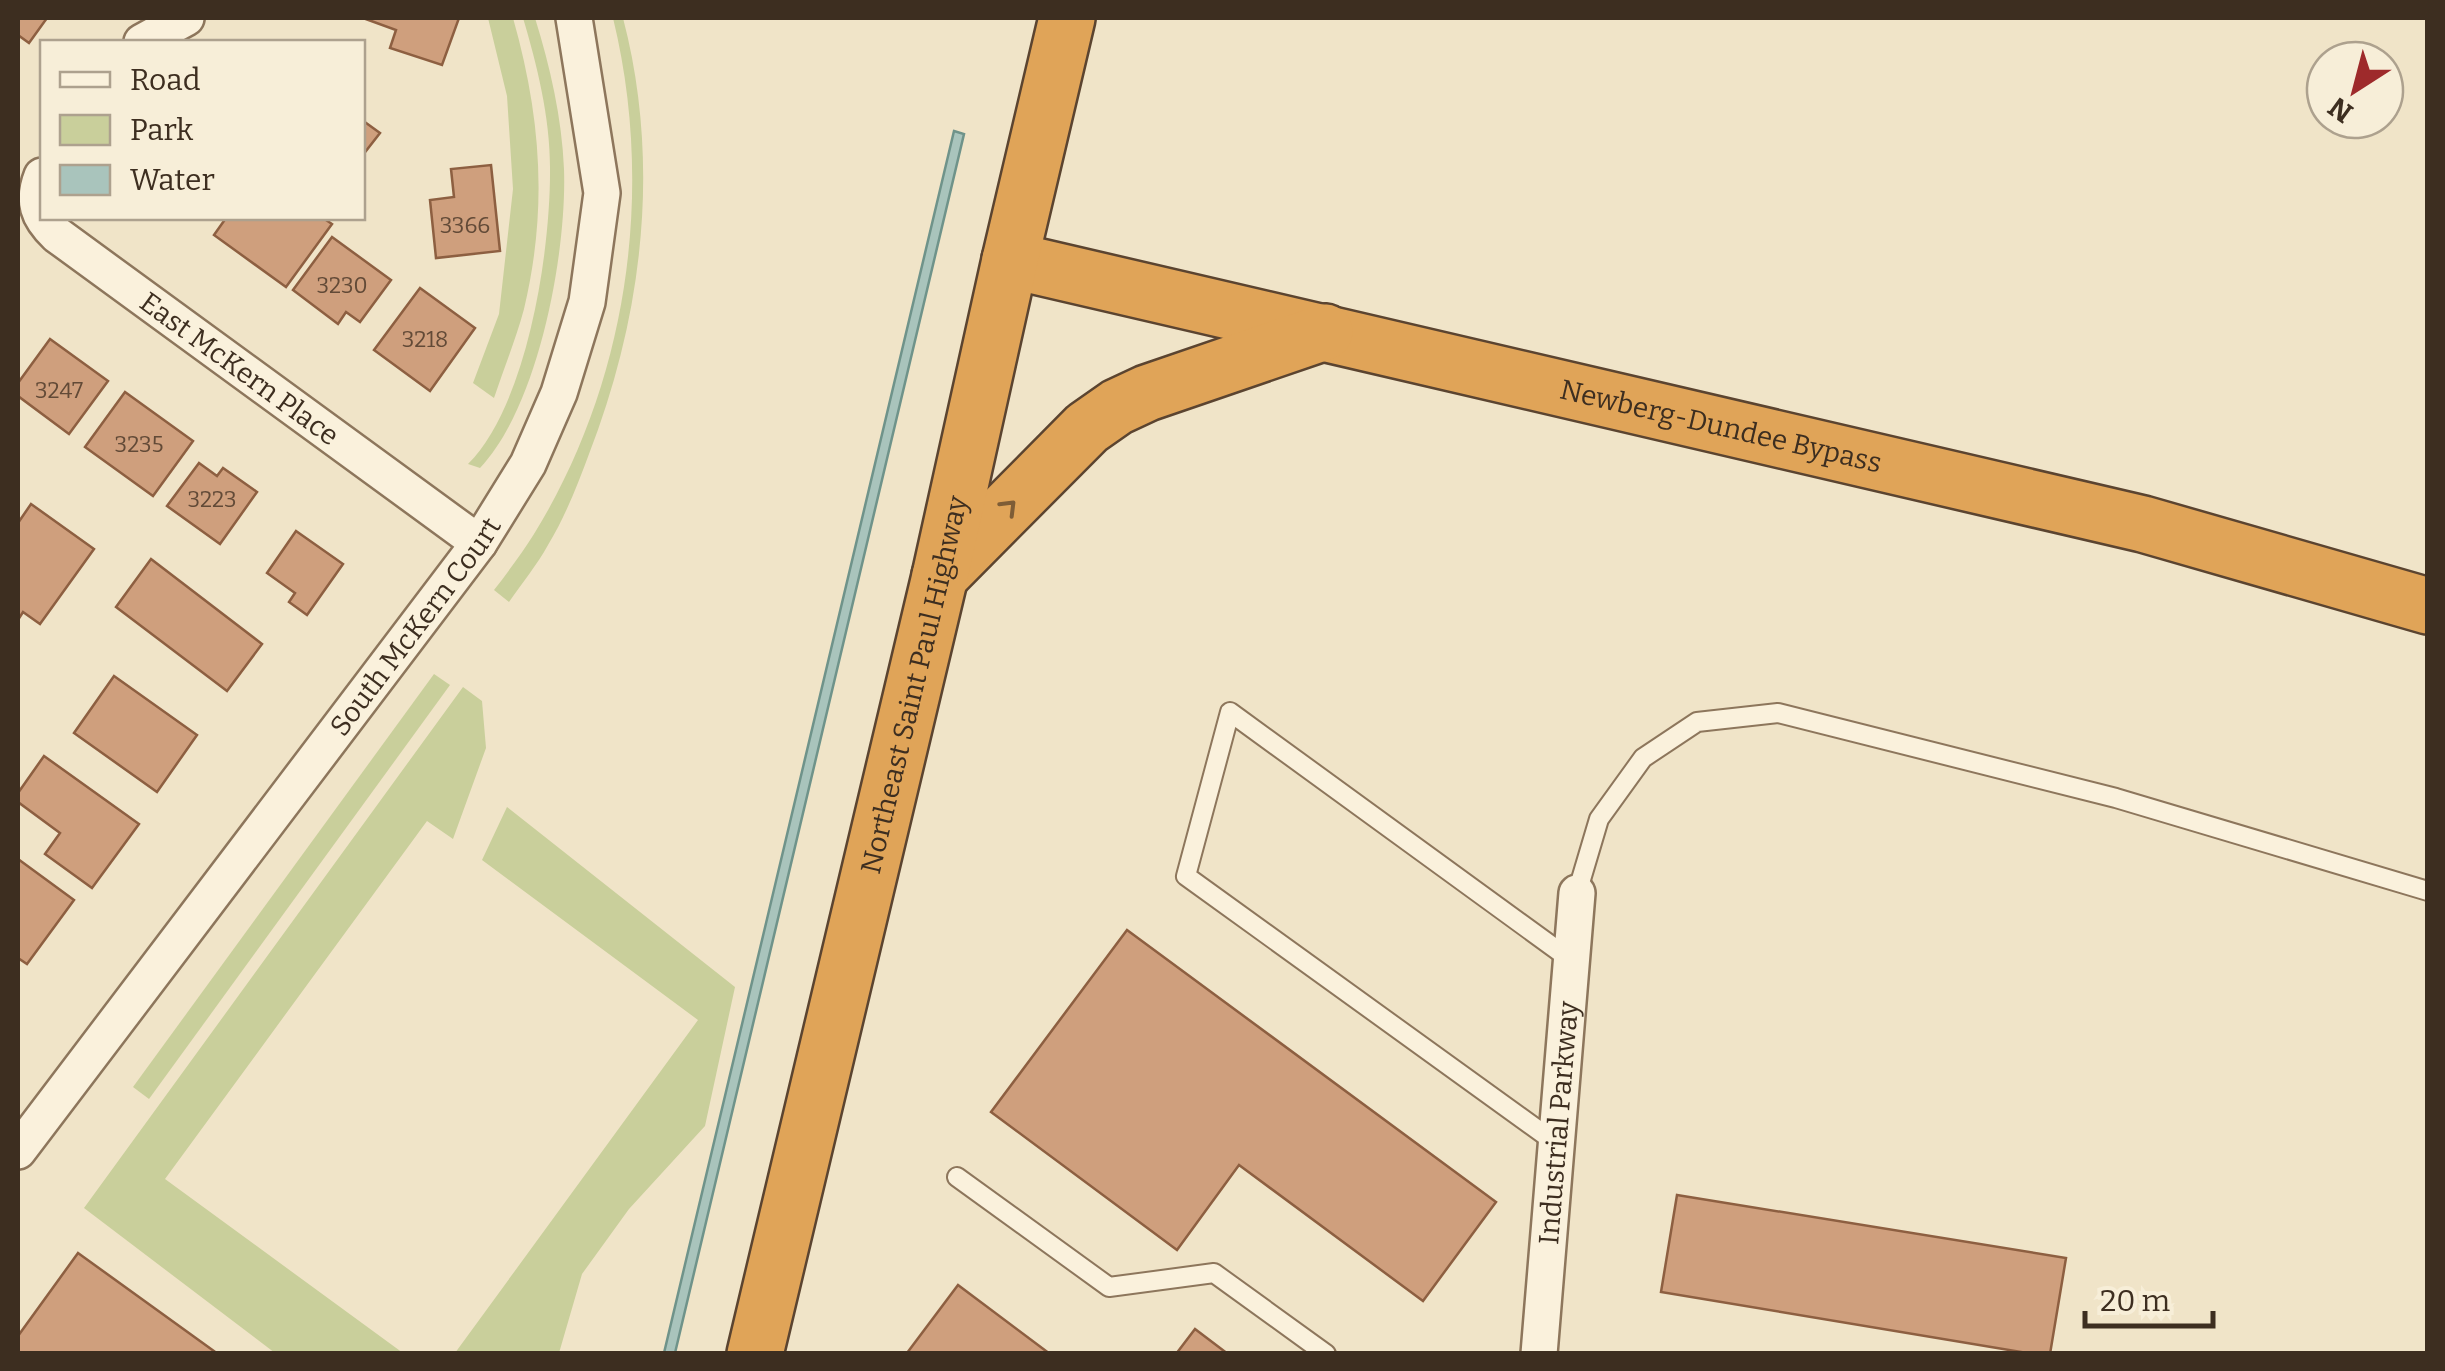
<svg xmlns="http://www.w3.org/2000/svg" width="2445" height="1371" font-family="Bitter,serif">
  <style>
    .green { fill: #c9cf9b }
    .water { fill: #a9c4bc; stroke: #6f938a; stroke-width: 2.5 }
    .building { fill: #cf9f7d; stroke: #8d5f41; stroke-width: 2.5 }
    .lines { fill: none; stroke-linecap: round; stroke-linejoin: round }
    .lane-casing { stroke: #8d765c; stroke-width: 22 }
    .street-casing { stroke: #8d765c; stroke-width: 40 }
    .highway-casing { stroke: #5b4430; stroke-width: 60 }
    .lane { stroke: #faf1dc; stroke-width: 18 }
    .street { stroke: #faf1dc; stroke-width: 35 }
    .highway { stroke: #e0a458; stroke-width: 55 }
    .oneway { stroke: #7e5d36 }
    .labels { text-anchor: middle; stroke-width: 10; stroke-linejoin: round; paint-order: stroke }
    .number-label { font-size: 22px; fill: #624a37 }
    .street-label { font-size: 28px; fill: #3d2e20; stroke: #f7eed8 }
  </style>
  <rect width="100%" height="100%" fill="#f0e4c8"/>
  <!-- green -->
  <g class="green">
    <path d="M 488,18 L 513,18 C 541,117 548,208 524,309 C 516,339 504,368 494,398 L 473,383 L 499,314 L 513,189 L 507,96 Z"/>
    <path d="M 523,18 L 535,18 C 550,66 562,118 564,169 C 567,252 539,406 480,468 L 468,464 C 528,404 551,249 550,167 C 550,117 537,65 523,18 Z"/>
    <path d="M 613,18 L 623,18 C 661,163 643,315 589,454 C 578,484 565,517 548,545 C 537,565 522,583 509,602 L 494,590 C 508,572 522,553 534,534 C 628,382 655,190 613,18 Z"/>
    <polygon points="434,674 450,685 149,1099 133,1087"/>
    <polygon points="463,687 482,701 486,748 453,839 427,821 165,1179 403,1353 275,1353 84,1208"/>
    <polygon points="507,807 735,987 705,1126 629,1209 582,1274 559,1353 455,1353 698,1020 482,860"/>
  </g>
  <!-- water -->
  <polygon class="water" points="954,131 964,134 675,1353 664,1353"/>
  <!-- building -->
  <g class="building">
    <polygon points="18,18 47,18 29,43 18,35"/>
    <polygon points="363,18 459,18 442,65 390,48 396,30"/>
    <polygon points="362,120 380,133 362,156"/>
    <polygon points="491,165 500,251 436,258 430,200 454,197 451,169"/>
    <polygon points="226,218 323,218 332,224 286,287 214,235"/>
    <polygon points="332,237 391,280 360,322 346,312 338,324 293,290"/>
    <polygon points="420,288 475,328 430,391 374,350"/>
    <polygon points="50,339 108,381 69,434 18,396 18,383"/>
    <polygon points="125,392 193,441 153,496 85,447"/>
    <polygon points="199,463 217,476 223,468 257,492 220,544 167,506"/>
    <polygon points="31,504 94,549 40,624 23,612 18,620 18,523"/>
    <polygon points="296,531 343,564 307,615 289,602 295,593 267,573"/>
    <polygon points="151,559 262,644 227,691 116,607"/>
    <polygon points="114,676 197,735 157,792 74,733"/>
    <polygon points="44,756 139,824 92,888 45,854 60,833 18,802 18,793"/>
    <polygon points="18,859 74,900 27,964 18,958"/>
    <polygon points="1127,930 1496,1202 1423,1301 1239,1165 1177,1250 991,1112"/>
    <polygon points="1677,1195 2066,1258 2050,1354 2033,1354 1661,1292"/>
    <polygon points="78,1253 218,1354 18,1354 18,1336"/>
    <polygon points="958,1285 1050,1354 907,1353"/>
    <polygon points="1195,1329 1228,1354 1176,1354"/>
  </g>
  <g class="lines">
    <defs>
      <g id="lane">
        <polyline points="1577,893 1599,819 1643,758 1697,722 1778,713 2116,798 2428,891"/>
        <polyline points="1556,1143 1186,876 1230,712 1571,960"/>
        <polyline points="957,1177 1109,1287 1214,1273 1326,1354"/>
      </g>
      <g id="street">
        <polyline points="142,42 186,18"/>
        <path id="s1" d="M 42,176 C 32,201 38,217 57,235 L 479,543"/>
        <path id="s2" d="M 18,1151 L 479,543 L 528,464 L 559,393 L 587,302 L 602,193 L 574,18"/>
        <path id="s3" d="M 1539,1354 L 1577,893"/>
      </g>
      <g id="highway">
        <path id="s4" d="M 1010,260 L 2143,524 L 2428,606"/>
        <polyline points="940,576 1087,428 1117,407 1147,393 1325,332"/>
        <path id="s5" d="M 755,1354 L 940,576 L 1010,260 L 1067,18"/>
      </g>
    </defs>
    <!-- lane casing -->
    <use href="#lane" class="lane-casing"/>
    <!-- street casing -->
    <use href="#street" class="street-casing"/>
    <!-- highway casing -->
    <use href="#highway" class="highway-casing"/>
    <!-- lane -->
    <use href="#lane" class="lane"/>
    <!-- street -->
    <use href="#street" class="street"/>
    <!-- highway -->
    <use href="#highway" class="highway"/>
  </g>
  <!-- one-way arrows -->
  <defs><path id="oneway-chevron" d="M-2-3.5L2.5 0L-2 3.5" fill="none" stroke-width="1.6" stroke-linecap="round" stroke-linejoin="round" transform="scale(2.5)"/></defs>
  <use class="oneway" href="#oneway-chevron" transform="translate(1009 507) rotate(-45)"/>
  <g class="labels">
    <!-- number labels -->
    <g class="number-label">
      <text x="465" y="233">3366</text>
      <text x="342" y="293">3230</text>
      <text x="425" y="347">3218</text>
      <text x="59" y="398">3247</text>
      <text x="139" y="452">3235</text>
      <text x="212" y="507">3223</text>
    </g>
    <!-- street labels -->
    <g class="street-label">
      <text dy="10" stroke="none"><textPath href="#s1" startOffset="292">East McKern Place</textPath></text>
      <text dy="10" stroke="none"><textPath href="#s4" startOffset="730">Newberg-Dundee Bypass</textPath></text>
      <text dy="10" stroke="none"><textPath href="#s2" startOffset="658">South McKern Court</textPath></text>
      <text dy="10" stroke="none"><textPath href="#s5" startOffset="688">Northeast Saint Paul Highway</textPath></text>
      <text dy="10" stroke="none"><textPath href="#s3" startOffset="232">Industrial Parkway</textPath></text>
    </g>
  </g>
  <!-- border -->
  <rect width="2445" height="1371" fill="none" stroke="#3d2e20" stroke-width="40"/>
  <!-- legend -->
  <rect x="40" y="40" width="325" height="180" fill="#f7eed8" stroke="#ada18e" stroke-width="2.5"/>
  <rect x="60" y="72" width="50" height="15" fill="#faf1dc" stroke="#ada18e" stroke-width="2.5"/>
  <text x="130" y="90" font-size="30" fill="#3d2e20">Road</text>
  <rect x="60" y="115" width="50" height="30" fill="#c9cf9b" stroke="#ada18e" stroke-width="2.5"/>
  <text x="130" y="140" font-size="30" fill="#3d2e20">Park</text>
  <rect x="60" y="165" width="50" height="30" fill="#a9c4bc" stroke="#ada18e" stroke-width="2.5"/>
  <text x="130" y="190" font-size="30" fill="#3d2e20">Water</text>
  <!-- north arrow -->
  <g transform="translate(2355 90) rotate(216)"><circle r="48" fill="#f7eed8" stroke="#ada18e" stroke-width="2.5"/>
  <path d="M0-8L18 38L0 25L-18 38Z" fill="#9e2a2b"/>
  <text y="-15" font-size="28" font-weight="bold" text-anchor="middle" fill="#3d2e20">N</text>
  </g>
  <!-- scale -->
  <path d="M2085 1311v15h128v-15" fill="none" stroke="#3d2e20" stroke-width="5"/>
  <text x="2100" y="1311" font-size="30" fill="#3d2e20" stroke="#f7eed8" stroke-width="8" paint-order="stroke">20 m</text>
</svg>
